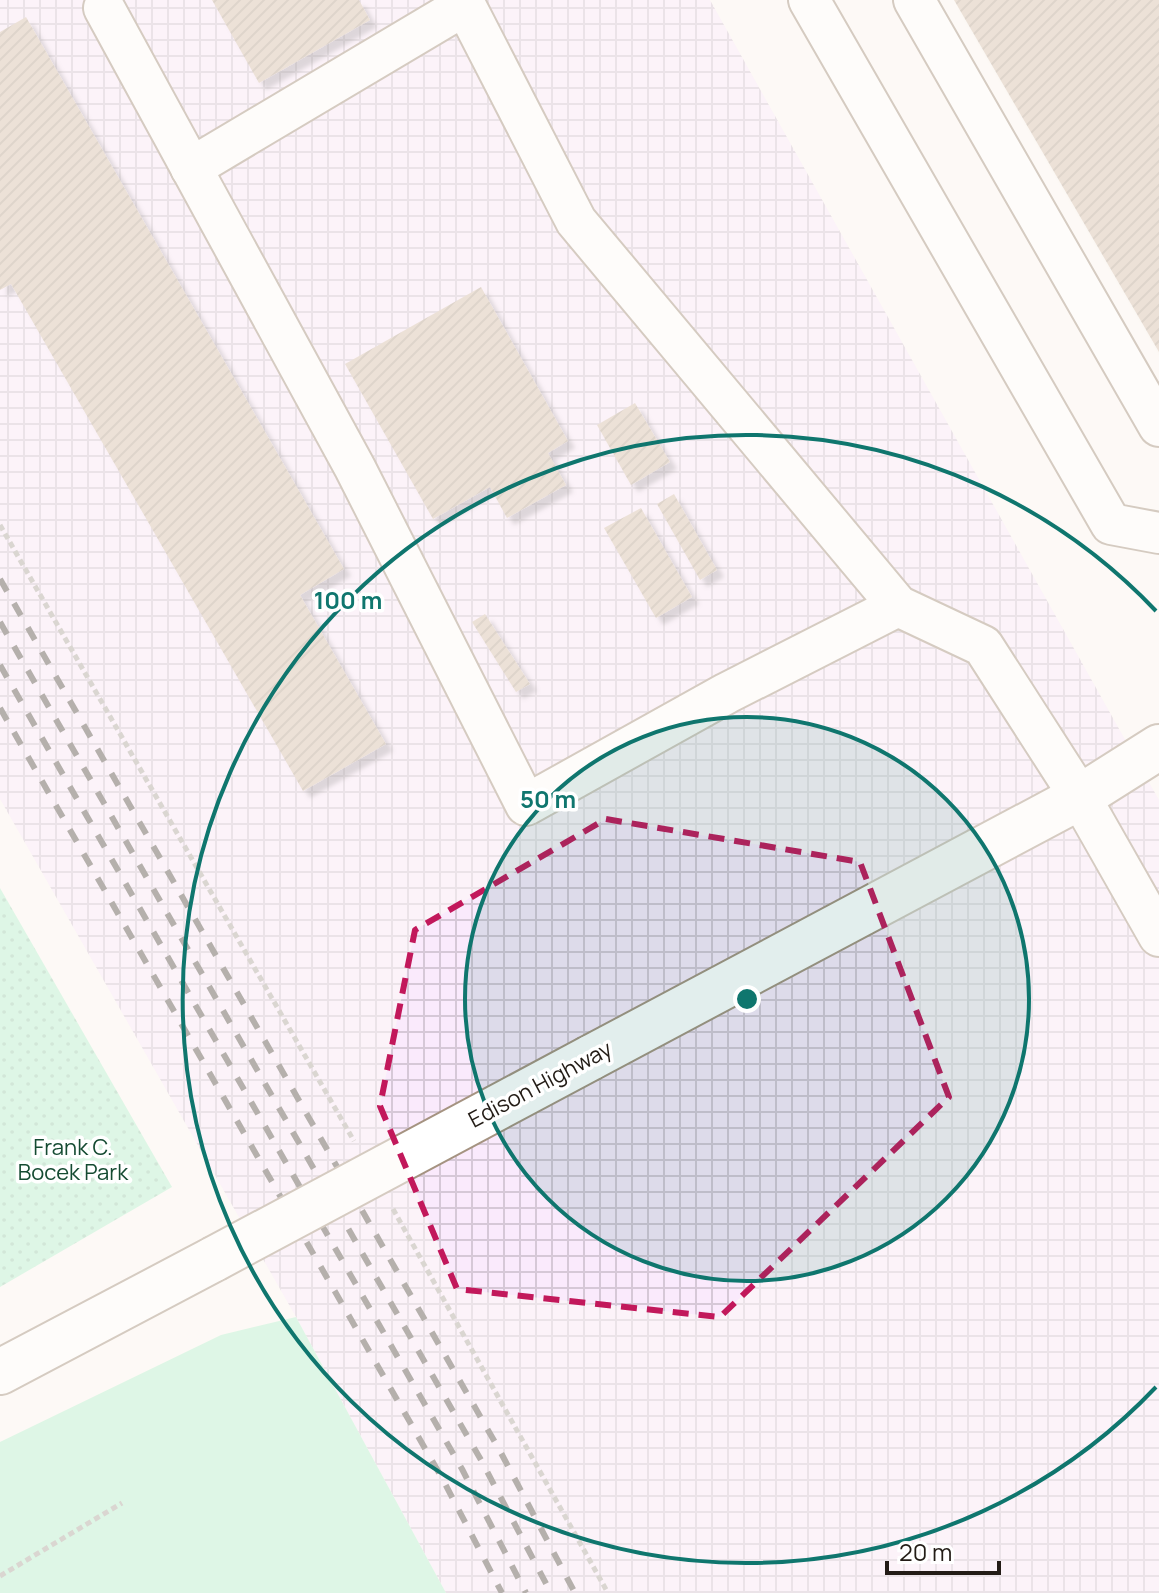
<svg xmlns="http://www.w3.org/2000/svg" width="1159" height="1593" font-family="Manrope,sans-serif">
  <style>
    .industrial { fill: url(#industrial-grid) }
    .grass { fill: #b8f2d2 }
    .park { fill: url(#park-dots) }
    .building { fill: url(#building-hatch); filter: url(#shadow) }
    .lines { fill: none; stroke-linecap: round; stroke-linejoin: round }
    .minor-casing { stroke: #a59381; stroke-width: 44 }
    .major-casing { stroke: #a59381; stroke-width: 48 }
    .path { stroke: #afaaa5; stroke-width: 5; stroke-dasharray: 6 4; stroke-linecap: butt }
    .minor { stroke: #fff; stroke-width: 40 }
    .major { stroke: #fff; stroke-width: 44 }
    .rail { stroke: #5d5752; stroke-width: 6; stroke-dasharray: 14 14; stroke-linecap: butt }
    .major-bridge-casing { stroke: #a59381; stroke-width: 48; stroke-linecap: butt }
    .major-bridge { stroke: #fff; stroke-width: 44 }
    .marked { fill: none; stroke: #c2185b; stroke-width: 6; stroke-dasharray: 16 10; stroke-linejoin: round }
    .ring { fill: none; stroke: #0f766e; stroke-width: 4 }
    .labels { text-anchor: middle; stroke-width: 7; stroke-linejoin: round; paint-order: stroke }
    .street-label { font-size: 22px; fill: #231c16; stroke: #fff }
    .park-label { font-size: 22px; fill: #154b32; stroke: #fff }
    .centre { fill: #0f766e; stroke: #fff; stroke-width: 4 }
    .ring-label { font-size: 24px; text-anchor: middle; font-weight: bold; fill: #0f766e; stroke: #fff; stroke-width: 7; stroke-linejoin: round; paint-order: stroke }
  </style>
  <defs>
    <pattern id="industrial-grid" width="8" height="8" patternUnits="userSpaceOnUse" patternTransform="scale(2)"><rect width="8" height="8" fill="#faeafc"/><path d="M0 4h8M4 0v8" fill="none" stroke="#d6c8d7"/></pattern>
    <pattern id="park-dots" width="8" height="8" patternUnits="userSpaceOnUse" patternTransform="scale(2)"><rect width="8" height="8" fill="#b8f2d2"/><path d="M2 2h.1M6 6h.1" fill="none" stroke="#9ecfb4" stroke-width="1.8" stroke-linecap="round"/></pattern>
    <pattern id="building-hatch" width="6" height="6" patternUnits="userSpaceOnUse" patternTransform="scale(2)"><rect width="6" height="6" fill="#d8c4b2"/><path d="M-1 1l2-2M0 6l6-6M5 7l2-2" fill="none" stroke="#b9a898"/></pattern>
    <filter id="shadow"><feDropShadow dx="7" dy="7" stdDeviation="2" flood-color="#0004"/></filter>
  </defs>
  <rect width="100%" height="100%" fill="#fdf9f5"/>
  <!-- industrial -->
  <polygon class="industrial" points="0,0 710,0 1159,800 1159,1593 446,1593 296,1317 0,799"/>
  <!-- grass -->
  <polygon class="grass" points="296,1317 446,1593 0,1593 0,1442 221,1335"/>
  <!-- park -->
  <polygon class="park" points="0,888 172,1187 0,1287"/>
  <!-- building -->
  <g class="building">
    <polygon points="212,0 359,0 370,20 259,83"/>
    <polygon points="954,0 1159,0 1159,352"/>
    <polygon points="26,17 344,569 300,595 386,744 303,791 11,284 0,290 0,32"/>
    <polygon points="481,287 568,441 548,453 566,485 507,518 490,487 433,519 345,364"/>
    <polygon points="635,403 670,462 631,485 597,425"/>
    <polygon points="674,494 717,570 700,580 657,504"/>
    <polygon points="641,508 692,597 656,618 604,528"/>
    <polygon points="485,614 530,684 516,692 472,622"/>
  </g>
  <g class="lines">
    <defs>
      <g id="minor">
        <polyline points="809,0 1111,524 1159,533"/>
        <polyline points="914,0 1159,426"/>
        <polyline points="104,8 355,468 526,805 727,693 898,606"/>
        <polyline points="191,168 465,5 576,221 898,606 983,646 1080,797 1159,936"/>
      </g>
      <g id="major">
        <polyline points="590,1058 1080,797 1159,747"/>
        <polyline points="0,1372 214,1259"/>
      </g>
    </defs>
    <!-- minor casing -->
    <use href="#minor" class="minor-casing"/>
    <!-- major casing -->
    <use href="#major" class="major-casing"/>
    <!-- path -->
    <g class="path">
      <polyline points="0,525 354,1141"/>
      <polyline points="393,1209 608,1593"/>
      <polyline points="0,1576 122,1503"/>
    </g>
    <!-- minor -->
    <use href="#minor" class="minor"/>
    <!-- major -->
    <use href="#major" class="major"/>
    <!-- rail -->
    <g class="rail">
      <polyline points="0,579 500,1451 575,1593"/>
      <polyline points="0,622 481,1460 551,1593"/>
      <polyline points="0,665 462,1469 526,1593"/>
      <polyline points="0,708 442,1478 502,1593"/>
    </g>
    <defs>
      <polyline id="major-bridge" points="214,1259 590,1058"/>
    </defs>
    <!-- major-bridge casing -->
    <use href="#major-bridge" class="major-bridge-casing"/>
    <!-- major-bridge -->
    <use href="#major-bridge" class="major-bridge"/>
  </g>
  <!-- marked area -->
  <path d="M0 0H1159V1593H0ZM 606,819 L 860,862 L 949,1097 L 720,1317 L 457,1289 L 380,1106 L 415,930 Z" fill="#fdf9f5" fill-opacity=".55" fill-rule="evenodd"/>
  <path class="marked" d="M 606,819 L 860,862 L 949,1097 L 720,1317 L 457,1289 L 380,1106 L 415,930 Z"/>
  <!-- distance rings -->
  <circle cx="747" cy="999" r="282" fill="#0f766e" fill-opacity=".12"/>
  <g class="ring">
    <circle cx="747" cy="999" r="282"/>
    <path d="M1156 1387A564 564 0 1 1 1156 611"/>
  </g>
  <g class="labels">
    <!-- street labels -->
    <g class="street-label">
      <text transform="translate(540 1084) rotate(-28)" y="8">Edison Highway</text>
    </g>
    <!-- park labels -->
    <g class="park-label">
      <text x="73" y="1155">Frank C.<tspan x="73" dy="25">Bocek Park</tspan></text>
    </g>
  </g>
  <circle cx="747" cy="999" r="12" class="centre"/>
  <g class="ring-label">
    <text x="348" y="609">100 m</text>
    <text x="548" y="808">50 m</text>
  </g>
  <!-- scale -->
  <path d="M887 1561v12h112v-12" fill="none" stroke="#231c16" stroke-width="4"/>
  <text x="899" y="1561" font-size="24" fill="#231c16" stroke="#ffffff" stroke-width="6" paint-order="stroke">20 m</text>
</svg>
